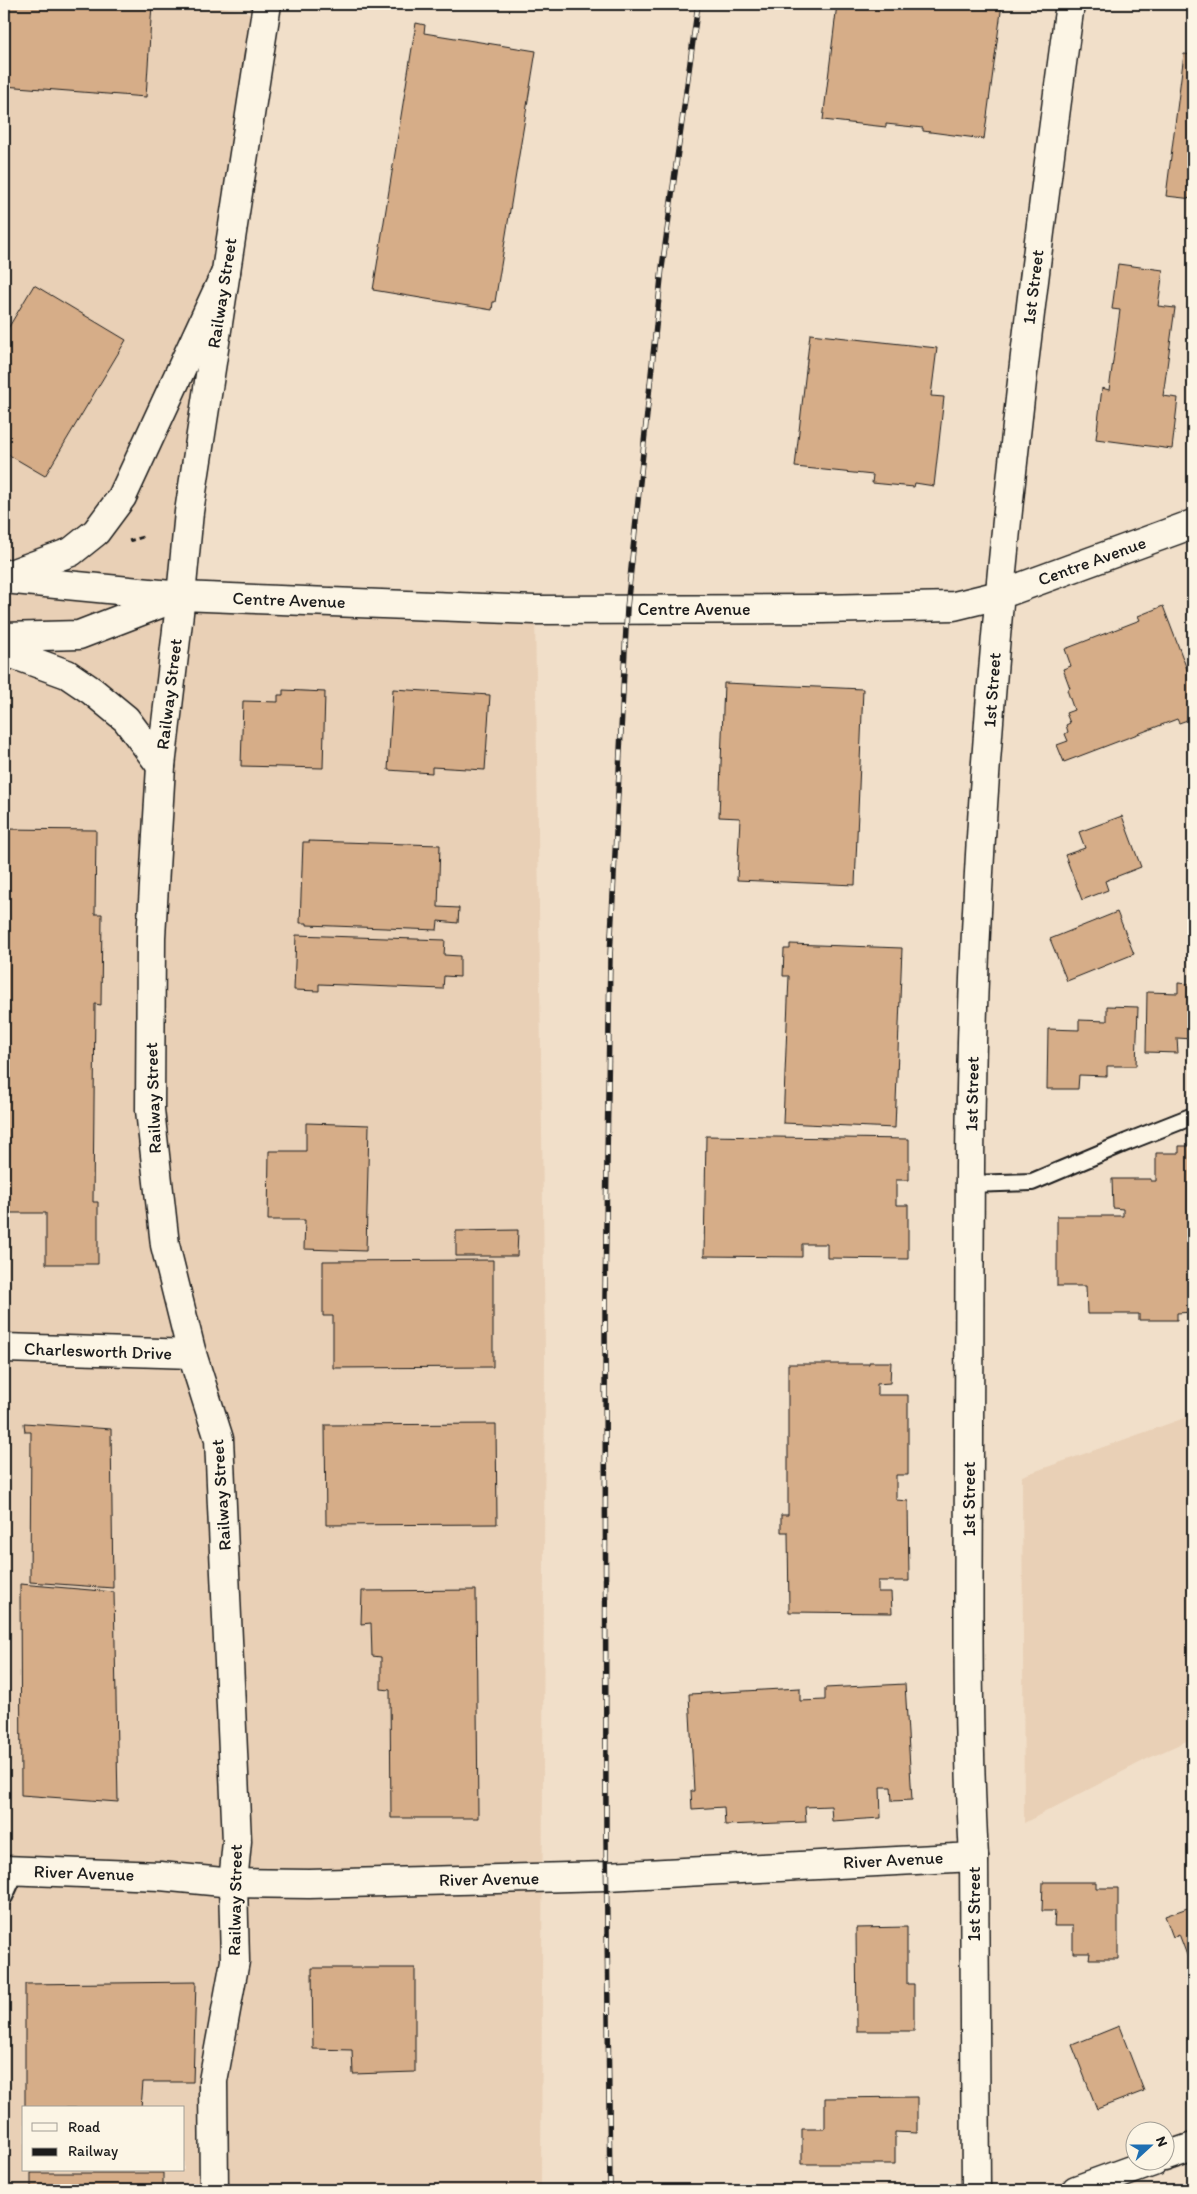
<svg xmlns="http://www.w3.org/2000/svg" width="1197" height="2194" font-family="Itim,sans-serif">
  <style>
    .built { fill: #e9d0b6; fill-rule: evenodd }
    .building { fill: #d6ad88; stroke: #1c1c1c }
    .lines { fill: none; stroke-linecap: round; stroke-linejoin: round }
    .lane-casing { stroke: #1c1c1c; stroke-width: 20 }
    .street-casing { stroke: #1c1c1c; stroke-width: 31 }
    .secondary-casing { stroke: #1c1c1c; stroke-width: 31 }
    .path { stroke: #1c1c1c; stroke-width: 3; stroke-dasharray: 5 4; stroke-linecap: butt }
    .lane { stroke: #fcf5e5; stroke-width: 16 }
    .street { stroke: #fcf5e5; stroke-width: 28 }
    .secondary { stroke: #fcf5e5; stroke-width: 28 }
    .rail-casing { stroke: #1c1c1c; stroke-width: 5.5 }
    .rail { stroke: #fcf5e5; stroke-width: 4; stroke-dasharray: 11; stroke-linecap: butt }
    .labels { text-anchor: middle; stroke-width: 4; stroke-linejoin: round; paint-order: stroke }
    .street-label { font-size: 18px; fill: #1c1c1c; stroke: #fcf5e5 }
  </style>
  <rect width="100%" height="100%" fill="#f1dfc9"/>
  <filter id="ink" filterUnits="userSpaceOnUse"><feTurbulence type="fractalNoise" baseFrequency=".02" numOctaves="2"/><feDisplacementMap in="SourceGraphic" scale="10" xChannelSelector="R" yChannelSelector="G"/><feConvolveMatrix kernelMatrix="1 2 1 2 8 2 1 2 1" color-interpolation-filters="sRGB"/></filter>
  <g filter="url(#ink)">
    <!-- built -->
    <g class="built">
      <path d="M 4,4 L 206,4 L 265,16 L 182,596 L 535,610 L 545,1353 L 541,2190 L 4,2190 ZM 24,2108 L 184,2108 L 184,2170 L 24,2170 Z"/>
      <polygon points="1193,1415 1193,1738 1147,1759 1024,1823 1022,1476"/>
    </g>
    <!-- building -->
    <g class="building">
      <polygon points="4,4 152,4 146,97 4,86"/>
      <polygon points="837,4 1002,4 984,139 923,131 923,128 886,124 886,127 823,120"/>
      <polygon points="416,23 425,25 424,33 536,51 495,302 493,302 492,310 373,290"/>
      <polygon points="1184,54 1193,55 1193,199 1166,196"/>
      <polygon points="1118,264 1163,270 1158,306 1175,308 1163,396 1178,398 1172,449 1096,439 1102,388 1109,390 1120,310 1112,309"/>
      <polygon points="34,285 126,340 45,476 4,452 4,335"/>
      <polygon points="810,334 937,348 931,396 944,397 934,486 915,483 914,487 872,483 873,475 795,467"/>
      <polygon points="1163,606 1193,685 1193,718 1179,723 1177,719 1064,762 1057,745 1068,741 1065,734 1068,732 1066,725 1070,723 1066,713 1074,710 1067,690 1070,688 1063,669 1071,666 1065,649 1140,620 1138,616"/>
      <polygon points="724,683 863,689 855,885 737,880 740,818 719,817"/>
      <polygon points="393,689 490,695 485,770 432,767 432,773 388,770"/>
      <polygon points="283,690 325,692 323,768 241,766 243,701 278,702 278,695 283,695"/>
      <polygon points="1122,816 1141,867 1105,881 1108,890 1082,900 1065,855 1085,848 1079,832"/>
      <polygon points="4,829 96,830 95,914 102,914 101,1005 95,1004 93,1202 98,1202 98,1264 46,1264 46,1213 4,1213"/>
      <polygon points="309,841 440,845 438,907 459,908 458,923 438,921 437,930 307,925 307,923 300,923 303,842 310,842"/>
      <polygon points="1117,912 1134,954 1067,981 1050,939"/>
      <polygon points="296,935 445,940 444,955 460,956 460,977 444,976 443,989 319,984 319,991 294,990"/>
      <polygon points="790,944 902,948 895,1128 783,1123 789,976 783,976 784,949 790,949"/>
      <polygon points="1178,983 1193,984 1193,1039 1177,1038 1178,1053 1146,1052 1147,992 1178,993"/>
      <polygon points="1107,1006 1138,1007 1136,1066 1107,1066 1107,1076 1079,1075 1078,1089 1047,1089 1048,1029 1079,1030 1079,1020 1107,1021"/>
      <polygon points="306,1123 369,1125 366,1251 304,1249 305,1220 268,1220 269,1151 306,1151"/>
      <polygon points="706,1136 909,1139 909,1180 896,1180 896,1205 908,1205 908,1259 827,1258 827,1244 802,1244 802,1257 704,1256"/>
      <polygon points="1179,1146 1193,1146 1193,1312 1177,1313 1177,1320 1139,1320 1139,1314 1087,1314 1086,1286 1057,1286 1057,1216 1123,1216 1123,1209 1113,1208 1112,1179 1151,1179 1151,1181 1156,1181 1156,1153 1179,1153"/>
      <polygon points="518,1230 517,1256 456,1256 456,1231"/>
      <polygon points="493,1260 493,1367 333,1368 333,1316 323,1316 323,1261"/>
      <polygon points="869,1362 891,1362 890,1383 877,1384 877,1395 908,1395 908,1475 896,1475 896,1500 908,1501 909,1581 878,1581 878,1592 891,1592 892,1613 789,1612 788,1532 781,1532 781,1515 788,1515 788,1364 869,1364"/>
      <polygon points="24,1423 111,1429 113,1588 30,1582 31,1432 25,1432"/>
      <polygon points="496,1424 497,1524 326,1525 325,1425"/>
      <polygon points="20,1584 114,1592 118,1802 21,1795"/>
      <polygon points="476,1590 478,1818 391,1818 390,1690 381,1689 381,1657 372,1656 371,1623 361,1624 362,1591"/>
      <polygon points="905,1684 912,1800 892,1801 891,1787 880,1787 881,1818 832,1821 831,1806 805,1807 806,1822 725,1825 724,1807 692,1809 691,1791 694,1791 689,1694 800,1688 800,1701 825,1700 825,1688"/>
      <polygon points="1043,1882 1096,1882 1096,1888 1118,1888 1118,1959 1089,1959 1090,1953 1073,1953 1073,1926 1054,1926 1055,1911 1042,1911"/>
      <polygon points="1193,1906 1193,1971 1179,1934 1173,1937 1165,1916"/>
      <polygon points="907,1927 907,1984 914,1984 914,2031 857,2031 856,1928"/>
      <polygon points="312,1968 415,1968 415,2072 353,2074 352,2050 313,2049"/>
      <polygon points="196,1982 193,2082 143,2082 141,2108 25,2108 25,1984"/>
      <polygon points="1119,2026 1144,2091 1097,2109 1072,2045"/>
      <polygon points="917,2097 917,2133 895,2132 895,2164 802,2164 802,2129 825,2129 825,2098"/>
      <rect x="31" y="2173" width="132" height="17"/>
    </g>
    <g class="lines">
      <defs>
        <g id="lane">
          <polyline points="970,1184 1032,1182 1127,1142 1193,1116"/>
          <polyline points="4,1897 16,1871"/>
        </g>
        <g id="street">
          <polyline points="4,1348 192,1354"/>
          <polyline points="974,1857 976,2190"/>
          <polyline points="1164,2157 1193,2147"/>
          <polyline points="214,2190 213,2081 235,1961 233,1883 237,1841 219,1439 192,1354 165,1245 150,1110 151,937 161,766 181,596 189,512 267,4"/>
          <polyline points="1076,2190 1153,2162"/>
        </g>
        <g id="secondary">
          <polyline points="5,576 71,552 96,532 122,497 226,272"/>
          <polyline points="4,579 181,596 535,610 821,609 954,606 999,595 1193,524"/>
          <polyline points="4,637 79,635 175,598"/>
          <polyline points="4,651 67,674 92,691 126,719 161,766"/>
          <path d="M 4,1870 L 160,1876 L 233,1883 L 309,1884 L 607,1876 L 974,1857 C 966,1714 969,1570 969,1427 C 970,1262 968,1097 976,932 C 990,621 1028,312 1070,4"/>
        </g>
      </defs>
      <!-- lane casing -->
      <use href="#lane" class="lane-casing"/>
      <!-- street casing -->
      <use href="#street" class="street-casing"/>
      <!-- secondary casing -->
      <use href="#secondary" class="secondary-casing"/>
      <!-- path -->
      <polyline class="path" points="129,541 143,537"/>
      <!-- lane -->
      <use href="#lane" class="lane"/>
      <!-- street -->
      <use href="#street" class="street"/>
      <!-- secondary -->
      <use href="#secondary" class="secondary"/>
      <defs>
        <polyline id="rail" points="610,2190 606,1836 605,1297 610,957 627,608 662,268 698,4"/>
      </defs>
      <!-- rail casing -->
      <use href="#rail" class="rail-casing"/>
      <!-- rail -->
      <use href="#rail" class="rail"/>
    </g>
  </g>
  <g class="labels">
    <!-- street labels -->
    <g class="street-label">
      <text transform="translate(1033 287) rotate(-83)" y="6">1st Street</text>
      <text transform="translate(222 293) rotate(-81)" y="6">Railway Street</text>
      <text transform="translate(1092 561) rotate(-20)" y="6">Centre Avenue</text>
      <text transform="translate(289 600) rotate(2)" y="6">Centre Avenue</text>
      <text x="694" y="615">Centre Avenue</text>
      <text transform="translate(992 690) rotate(-86)" y="6">1st Street</text>
      <text transform="translate(169 694) rotate(-83)" y="6">Railway Street</text>
      <text transform="translate(972 1094) rotate(-89)" y="6">1st Street</text>
      <text transform="translate(153 1098) rotate(-92)" y="6">Railway Street</text>
      <text transform="translate(98 1351) rotate(2)" y="6">Charlesworth Drive</text>
      <text transform="translate(221 1495) rotate(-94)" y="6">Railway Street</text>
      <text transform="translate(969 1499) rotate(-90)" y="6">1st Street</text>
      <text transform="translate(893 1860) rotate(-3)" y="6">River Avenue</text>
      <text transform="translate(84 1873) rotate(2)" y="6">River Avenue</text>
      <text transform="translate(489 1879) rotate(-1)" y="6">River Avenue</text>
      <text transform="translate(235 1900) rotate(-89)" y="6">Railway Street</text>
      <text transform="translate(974 1904) rotate(-90)" y="6">1st Street</text>
    </g>
  </g>
  <!-- margin -->
  <rect width="1197" height="2194" fill="none" stroke="#fcf5e5" stroke-width="20"/>
  <rect x="10" y="10" width="1177" height="2174" fill="none" stroke="#1c1c1c" stroke-width="2" filter="url(#ink)"/>
  <!-- legend -->
  <rect x="22" y="2106" width="162" height="65" fill="#fcf5e5" stroke="#a29e95"/>
  <rect x="32" y="2123" width="25" height="8" fill="#fcf5e5" stroke="#a29e95"/>
  <text x="68" y="2132" font-size="15" fill="#1c1c1c">Road</text>
  <rect x="32" y="2148" width="25" height="8" fill="#1c1c1c" stroke="#a29e95"/>
  <text x="68" y="2156" font-size="15" fill="#1c1c1c">Railway</text>
  <!-- north arrow -->
  <g transform="translate(1150 2146) rotate(69)"><circle r="24" fill="#fcf5e5" stroke="#a29e95"/>
  <path d="M0-4L9 19L0 12L-9 19Z" fill="#1f6fb2"/>
  <text y="-8" font-size="14" font-weight="bold" text-anchor="middle" fill="#1c1c1c">N</text>
  </g>
</svg>
